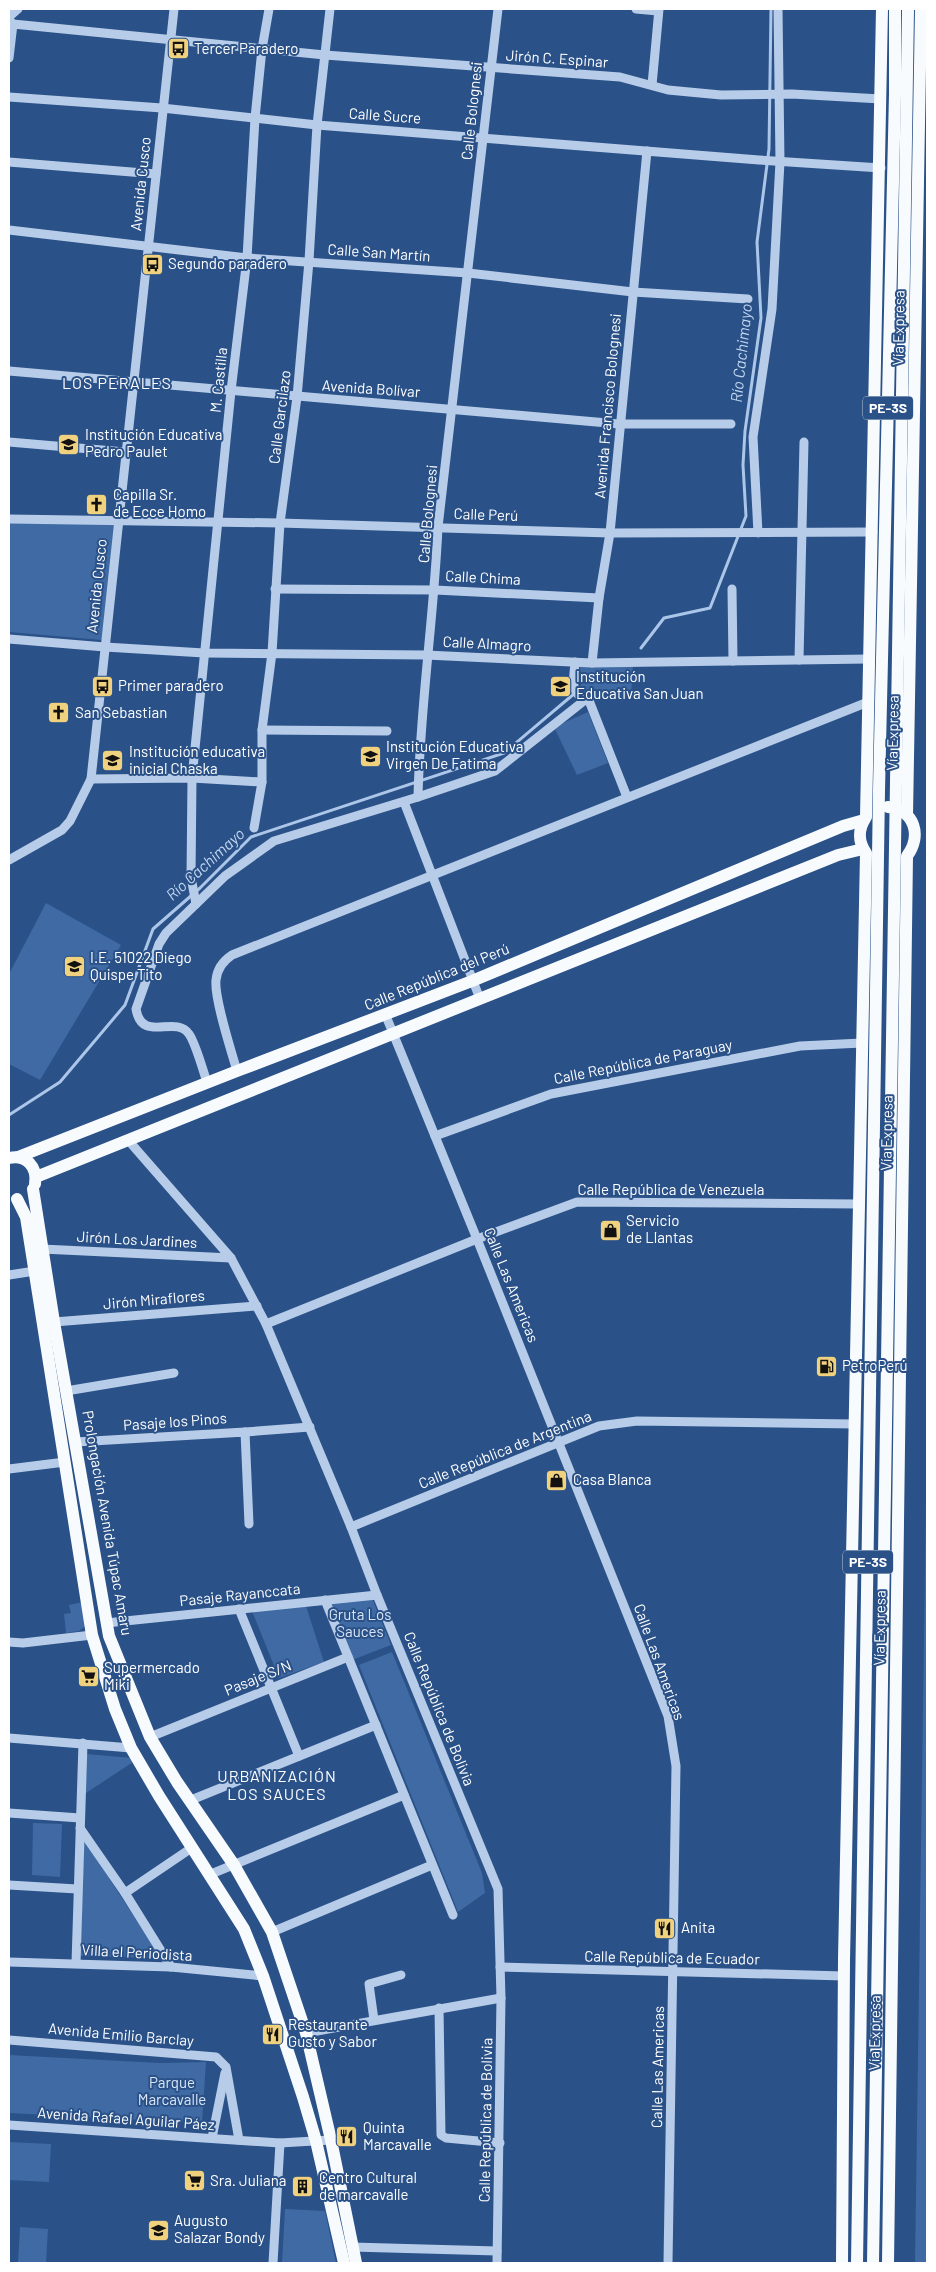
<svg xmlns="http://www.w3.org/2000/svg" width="936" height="2272" font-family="Barlow,sans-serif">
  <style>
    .green { fill: #3f6aa4 }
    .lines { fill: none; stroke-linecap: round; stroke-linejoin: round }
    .stream { stroke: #abc6e8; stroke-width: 3 }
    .minor { stroke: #b7cce8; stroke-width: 9 }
    .major { stroke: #f8fbfe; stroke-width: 12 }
    .labels { text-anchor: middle; stroke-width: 4; stroke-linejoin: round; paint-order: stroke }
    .shield { fill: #2a5188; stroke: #bfcbdb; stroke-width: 1 }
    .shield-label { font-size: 14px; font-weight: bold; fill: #fff }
    .poi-label { font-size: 15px; fill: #fff; stroke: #2a5188; text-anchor: start }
    .street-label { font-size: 15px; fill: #fff; stroke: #2a5188 }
    .park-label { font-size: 15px; fill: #dae6f7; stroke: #2a5188 }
    .water-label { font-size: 16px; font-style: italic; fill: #c2d6ef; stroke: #2a5188 }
    .neighbourhood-label { font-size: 16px; letter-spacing: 1px; fill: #fff; stroke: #2a5188 }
  </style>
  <rect width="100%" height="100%" fill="#2a5188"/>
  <!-- green -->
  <g class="green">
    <polygon points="9,521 115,523 102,640 9,632"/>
    <polygon points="633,666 631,696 581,693 580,667"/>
    <polygon points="588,712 608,763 577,775 554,727"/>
    <polygon points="46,903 121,945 40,1080 9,1064 9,974"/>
    <polygon points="927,1430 927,2263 915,2263"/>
    <polygon points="372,1598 391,1645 352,1660 328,1603"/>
    <polygon points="83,1602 85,1626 79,1631 66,1633 64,1614 71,1613 69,1605"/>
    <polygon points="306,1606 324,1662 279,1678 252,1611"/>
    <polygon points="392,1652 482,1873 485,1893 458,1912 359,1665"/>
    <polygon points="86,1754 132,1758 133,1762 83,1795"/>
    <polygon points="33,1823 62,1824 60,1877 32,1875"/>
    <polygon points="83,1838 161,1958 80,1956"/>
    <polygon points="9,2055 160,2063 206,2062 202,2123 9,2113"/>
    <polygon points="9,2142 51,2144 49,2182 9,2180"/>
    <polygon points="285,2209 325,2211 336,2263 282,2263"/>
    <polygon points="20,2227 48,2229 46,2263 18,2263"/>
  </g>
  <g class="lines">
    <!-- stream -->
    <g class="stream">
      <polyline points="641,648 664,618 710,608 746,516 743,465 745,431 761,318 757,242 769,149 771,9"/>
      <polyline points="9,1115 60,1082 125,1005 153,929 200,888 251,837 504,753 575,693"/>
    </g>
    <!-- minor -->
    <g class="minor">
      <polyline points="636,9 658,11"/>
      <polyline points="9,17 18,9"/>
      <polyline points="9,20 13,24 325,55 620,77 668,90 721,95 792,94 881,99"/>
      <polyline points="9,58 13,24"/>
      <polyline points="652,85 659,9"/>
      <polyline points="9,97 162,108 317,125 759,160 881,168"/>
      <polyline points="9,162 156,174"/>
      <polyline points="9,230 247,258 468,273 633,292 748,299"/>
      <polyline points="9,371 619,424 731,424"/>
      <polyline points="9,442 125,452"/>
      <polyline points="9,519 280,523 610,533 873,532"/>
      <polyline points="758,533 753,437 772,309 780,162 778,9"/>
      <polyline points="275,589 435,590 599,598"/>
      <polyline points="732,589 733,661"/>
      <polyline points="9,639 105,647 204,653 426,655 592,663 869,659"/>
      <polyline points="799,660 804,442"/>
      <path d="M 575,662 C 574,679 569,691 585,700 L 588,698 L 627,797"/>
      <polyline points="592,663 599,598 610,533 647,151"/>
      <polyline points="262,730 387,731"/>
      <polyline points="91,779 192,778 262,782"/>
      <polyline points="418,797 495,771 585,700"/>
      <polyline points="404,802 480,999"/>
      <polyline points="254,828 262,782 262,730 272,653 280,523 297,397 309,261 317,125 330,9"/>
      <polyline points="9,860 62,830 70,821 91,779 174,9"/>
      <polyline points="196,904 191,877 192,778 231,391 247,258 255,118 262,49 269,9"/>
      <polyline points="386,1016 477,1239 668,1716 676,1766 668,2263"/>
      <path d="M 237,1071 C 231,1050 214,998 216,980 C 217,969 223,961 232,955 L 868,702"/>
      <path d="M 207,1082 C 203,1071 196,1044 189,1034 C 175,1014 142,1044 136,1009 L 159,944 L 166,933 L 225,876 L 274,841 L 418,797 C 420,706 434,617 438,527 L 498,9"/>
      <polyline points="435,1136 551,1094 800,1046 862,1043"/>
      <polyline points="128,1140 231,1258 266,1324 351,1527 377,1595 498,1889 501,1998 497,2263"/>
      <polyline points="42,1249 231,1258"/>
      <polyline points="9,1275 35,1271"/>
      <polyline points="54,1322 257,1306"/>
      <polyline points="266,1324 477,1239 577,1202 858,1204"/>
      <polyline points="66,1391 174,1373"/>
      <polyline points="245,1432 310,1427"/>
      <polyline points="76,1442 245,1432 249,1524"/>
      <polyline points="9,1469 65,1462"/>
      <polyline points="351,1527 599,1426 637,1421 855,1424"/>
      <polyline points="325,1600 453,1915"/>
      <polyline points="239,1609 299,1756"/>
      <polyline points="106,1623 377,1595"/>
      <polyline points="9,1642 23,1643 92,1635"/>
      <polyline points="150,1737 348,1657"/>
      <polyline points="9,1738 131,1748"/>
      <polyline points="191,1800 376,1725"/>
      <polyline points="9,1813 80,1818"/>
      <polyline points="80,1828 125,1893 171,1967"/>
      <polyline points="211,1874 404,1795"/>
      <polyline points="9,1885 77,1889"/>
      <polyline points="125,1893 193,1847"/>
      <polyline points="272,1932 432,1865"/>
      <polyline points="9,1962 171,1967 263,1976"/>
      <polyline points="76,1963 83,1743"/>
      <polyline points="500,1967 844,1976"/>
      <polyline points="439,2008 441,2135 446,2138 500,2143"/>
      <polyline points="374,2020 369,1984 401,1975"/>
      <polyline points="306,2033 501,1998"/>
      <polyline points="9,2040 216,2057 226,2067 239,2140"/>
      <polyline points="9,2125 280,2143 331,2140"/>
      <polyline points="212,2138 225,2073"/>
      <polyline points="352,2247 497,2251"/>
      <polyline points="273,2263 280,2143"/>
    </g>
    <!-- major -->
    <g class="major">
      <path d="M 888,807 C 915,810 922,836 907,856 L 888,2263"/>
      <polyline points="907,815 921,9"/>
      <polyline points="18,1157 237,1071 472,981 843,826 864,820"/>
      <path d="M 9,1158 C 26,1154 38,1167 35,1184"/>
      <polyline points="36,1177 838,855 863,849"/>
      <polyline points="33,1189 54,1322 109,1636 150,1737 177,1782 234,1865 272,1932 306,2033 331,2140 356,2263"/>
      <polyline points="17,1199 26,1217 92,1635 115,1709 131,1748 159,1796 244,1929 263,1976 303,2097 316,2141 344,2263"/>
      <path d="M 842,2263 L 844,1960 L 866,853 C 858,842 858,829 866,817 L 882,9"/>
      <polyline points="857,2263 879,790 895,94 895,9"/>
      <polyline points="873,2263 908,9"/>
    </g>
  </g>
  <!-- icons -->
  <defs>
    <symbol id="bus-square" viewBox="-11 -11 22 22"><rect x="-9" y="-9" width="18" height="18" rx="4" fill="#efd17e" stroke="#2a5188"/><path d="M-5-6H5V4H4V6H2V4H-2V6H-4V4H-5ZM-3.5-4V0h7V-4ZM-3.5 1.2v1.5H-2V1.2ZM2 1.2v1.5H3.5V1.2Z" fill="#111"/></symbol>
    <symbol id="school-square" viewBox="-11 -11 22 22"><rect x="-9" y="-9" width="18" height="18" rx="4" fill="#efd17e" stroke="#2a5188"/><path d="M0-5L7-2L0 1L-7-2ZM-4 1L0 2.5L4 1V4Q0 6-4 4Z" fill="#111"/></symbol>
    <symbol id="church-square" viewBox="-11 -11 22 22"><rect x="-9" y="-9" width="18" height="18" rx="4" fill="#efd17e" stroke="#2a5188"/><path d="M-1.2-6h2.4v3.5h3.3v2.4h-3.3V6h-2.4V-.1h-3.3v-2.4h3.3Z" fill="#111"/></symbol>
    <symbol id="shop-square" viewBox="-11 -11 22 22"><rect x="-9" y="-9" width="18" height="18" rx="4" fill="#efd17e" stroke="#2a5188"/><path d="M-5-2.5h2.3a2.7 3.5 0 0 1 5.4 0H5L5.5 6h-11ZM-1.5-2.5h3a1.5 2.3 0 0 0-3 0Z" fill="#111"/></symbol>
    <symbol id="fuel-square" viewBox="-11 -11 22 22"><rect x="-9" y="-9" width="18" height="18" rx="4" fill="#efd17e" stroke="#2a5188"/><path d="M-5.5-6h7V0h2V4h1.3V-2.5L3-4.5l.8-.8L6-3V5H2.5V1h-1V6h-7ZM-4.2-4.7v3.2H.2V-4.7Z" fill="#111"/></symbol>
    <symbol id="supermarket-square" viewBox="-11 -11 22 22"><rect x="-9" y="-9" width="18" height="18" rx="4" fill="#efd17e" stroke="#2a5188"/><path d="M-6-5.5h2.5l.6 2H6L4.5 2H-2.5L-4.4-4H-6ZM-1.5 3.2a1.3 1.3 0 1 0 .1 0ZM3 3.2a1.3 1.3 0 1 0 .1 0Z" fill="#111"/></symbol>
    <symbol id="restaurant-square" viewBox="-11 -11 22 22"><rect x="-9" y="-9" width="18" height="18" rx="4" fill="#efd17e" stroke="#2a5188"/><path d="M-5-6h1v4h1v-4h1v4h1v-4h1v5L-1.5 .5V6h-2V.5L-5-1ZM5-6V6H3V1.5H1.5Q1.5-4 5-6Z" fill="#111"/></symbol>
    <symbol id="building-square" viewBox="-11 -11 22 22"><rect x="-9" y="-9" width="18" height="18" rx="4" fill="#efd17e" stroke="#2a5188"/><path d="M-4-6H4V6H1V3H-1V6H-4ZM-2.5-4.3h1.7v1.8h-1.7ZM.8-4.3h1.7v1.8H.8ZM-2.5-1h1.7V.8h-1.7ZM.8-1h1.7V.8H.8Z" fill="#111"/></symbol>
  </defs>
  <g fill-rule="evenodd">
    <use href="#bus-square" x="166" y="36" width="25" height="25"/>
    <use href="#bus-square" x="140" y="252" width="25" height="25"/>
    <use href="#school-square" x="56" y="432" width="25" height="25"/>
    <use href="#church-square" x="84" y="492" width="25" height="25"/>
    <use href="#bus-square" x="90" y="674" width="25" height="25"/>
    <use href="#school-square" x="548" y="674" width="25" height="25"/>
    <use href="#church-square" x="46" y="700" width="25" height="25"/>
    <use href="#school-square" x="358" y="744" width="25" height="25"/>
    <use href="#school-square" x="100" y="748" width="25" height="25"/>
    <use href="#school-square" x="62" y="954" width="25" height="25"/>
    <use href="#shop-square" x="598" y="1218" width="25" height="25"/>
    <use href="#fuel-square" x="814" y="1354" width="25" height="25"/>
    <use href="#shop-square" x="544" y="1468" width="25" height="25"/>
    <use href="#supermarket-square" x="76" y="1664" width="25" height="25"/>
    <use href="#restaurant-square" x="652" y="1916" width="25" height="25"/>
    <use href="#restaurant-square" x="260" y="2022" width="25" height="25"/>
    <use href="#restaurant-square" x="334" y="2124" width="25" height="25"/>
    <use href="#supermarket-square" x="182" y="2168" width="25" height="25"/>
    <use href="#building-square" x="290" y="2174" width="25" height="25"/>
    <use href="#school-square" x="146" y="2218" width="25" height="25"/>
  </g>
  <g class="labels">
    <!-- shield labels -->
    <g class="shield">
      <rect x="863" y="396.5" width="50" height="23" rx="4"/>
      <rect x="843" y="1550.5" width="50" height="23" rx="4"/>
    </g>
    <g class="shield-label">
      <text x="888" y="413">PE-3S</text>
      <text x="868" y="1567">PE-3S</text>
    </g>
    <!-- poi labels -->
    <g class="poi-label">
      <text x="194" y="54">Tercer Paradero</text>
      <text x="168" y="269">Segundo paradero</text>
      <text x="85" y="440">Institución Educativa<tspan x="85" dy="17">Pedro Paulet</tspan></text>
      <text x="113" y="500">Capilla Sr.<tspan x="113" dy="17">de Ecce Homo</tspan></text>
      <text x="576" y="682">Institución<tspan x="576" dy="17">Educativa San Juan</tspan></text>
      <text x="118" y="691">Primer paradero</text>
      <text x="75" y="718">San Sebastian</text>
      <text x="386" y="752">Institución Educativa<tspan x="386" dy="17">Virgen De Fatima</tspan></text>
      <text x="129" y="757">Institución educativa<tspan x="129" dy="17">inicial Chaska</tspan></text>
      <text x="90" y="963">I.E. 51022 Diego<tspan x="90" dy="17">Quispe Tito</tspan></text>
      <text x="626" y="1226">Servicio<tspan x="626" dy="17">de Llantas</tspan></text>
      <text x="842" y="1371">PetroPerú</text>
      <text x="573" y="1485">Casa Blanca</text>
      <text x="104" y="1673">Supermercado<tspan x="104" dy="17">Miki</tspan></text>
      <text x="681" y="1933">Anita</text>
      <text x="288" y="2030">Restaurante<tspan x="288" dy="17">Gusto y Sabor</tspan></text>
      <text x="363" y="2133">Quinta<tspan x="363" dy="17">Marcavalle</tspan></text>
      <text x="319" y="2183">Centro Cultural<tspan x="319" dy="17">de marcavalle</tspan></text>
      <text x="210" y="2186">Sra. Juliana</text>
      <text x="174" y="2226">Augusto<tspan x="174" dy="17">Salazar Bondy</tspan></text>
    </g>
    <!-- street labels -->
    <g class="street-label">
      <text transform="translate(557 59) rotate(4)" y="5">Jirón C. Espinar</text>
      <text transform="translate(472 111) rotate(-84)" y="5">Calle Bolognesi</text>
      <text transform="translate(385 116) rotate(4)" y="5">Calle Sucre</text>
      <text transform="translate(141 184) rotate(-84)" y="5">Avenida Cusco</text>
      <text transform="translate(379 253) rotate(4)" y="5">Calle San Martín</text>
      <text transform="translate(899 328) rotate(-89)" y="5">Vía Expresa</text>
      <text transform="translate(219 380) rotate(-84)" y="5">M. Castilla</text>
      <text transform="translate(371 389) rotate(4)" y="5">Avenida Bolívar</text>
      <text transform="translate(608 406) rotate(-85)" y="5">Avenida Francisco Bolognesi</text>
      <text transform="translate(280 417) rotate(-83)" y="5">Calle Garcilazo</text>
      <text transform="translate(428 514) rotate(-85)" y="5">Calle Bolognesi</text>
      <text transform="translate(486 515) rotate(2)" y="5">Calle Perú</text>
      <text transform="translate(483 578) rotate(3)" y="5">Calle Chima</text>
      <text transform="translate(97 586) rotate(-84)" y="5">Avenida Cusco</text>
      <text transform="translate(487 644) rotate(3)" y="5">Calle Almagro</text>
      <text transform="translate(893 733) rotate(-89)" y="5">Vía Expresa</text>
      <text transform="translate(437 977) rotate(-22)" y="5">Calle República del Perú</text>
      <text transform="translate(643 1062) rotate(-11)" y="5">Calle República de Paraguay</text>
      <text transform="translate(887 1133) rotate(-89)" y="5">Vía Expresa</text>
      <text x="671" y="1195">Calle República de Venezuela</text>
      <text transform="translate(137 1240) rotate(3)" y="5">Jirón Los Jardines</text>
      <text transform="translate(511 1285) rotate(68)" y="5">Calle Las Americas</text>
      <text transform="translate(154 1300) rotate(-5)" y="5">Jirón Miraflores</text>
      <text transform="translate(175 1422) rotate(-4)" y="5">Pasaje los Pinos</text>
      <text transform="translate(505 1450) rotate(-22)" y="5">Calle República de Argentina</text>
      <text transform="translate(107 1523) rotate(80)" y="5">Prolongación Avenida Túpac Amaru</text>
      <text transform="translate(240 1595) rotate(-6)" y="5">Pasaje Rayanccata</text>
      <text transform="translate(880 1628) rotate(-89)" y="5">Vía Expresa</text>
      <text transform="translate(659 1662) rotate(70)" y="5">Calle Las Americas</text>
      <text transform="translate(258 1678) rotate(-22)" y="5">Pasaje S/N</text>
      <text transform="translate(439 1709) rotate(68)" y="5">Calle República de Bolivia</text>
      <text transform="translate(137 1953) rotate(3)" y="5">Villa el Periodista</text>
      <text transform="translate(672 1958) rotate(1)" y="5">Calle República de Ecuador</text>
      <text transform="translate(875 2033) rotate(-89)" y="5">Vía Expresa</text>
      <text transform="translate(121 2035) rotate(5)" y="5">Avenida Emilio Barclay</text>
      <text transform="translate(658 2067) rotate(-89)" y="5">Calle Las Americas</text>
      <text transform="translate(126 2119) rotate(4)" y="5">Avenida Rafael Aguilar Páez</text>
      <text transform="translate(486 2120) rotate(-89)" y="5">Calle República de Bolivia</text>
    </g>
    <!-- park labels -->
    <g class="park-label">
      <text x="360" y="1620">Gruta Los<tspan x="360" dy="17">Sauces</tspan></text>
      <text x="172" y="2088">Parque<tspan x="172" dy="17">Marcavalle</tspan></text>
    </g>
    <!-- water labels -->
    <g class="water-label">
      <text transform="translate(741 353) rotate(-84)" y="6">Río Cachimayo</text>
      <text transform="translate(205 864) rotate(-42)" y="6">Río Cachimayo</text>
    </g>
    <!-- neighbourhood labels -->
    <g class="neighbourhood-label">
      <text x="117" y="389">LOS PERALES</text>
      <text x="277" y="1782">URBANIZACIÓN<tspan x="277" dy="18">LOS SAUCES</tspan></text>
    </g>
  </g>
  <!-- border -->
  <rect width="936" height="2272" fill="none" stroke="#ffffff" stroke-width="20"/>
</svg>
